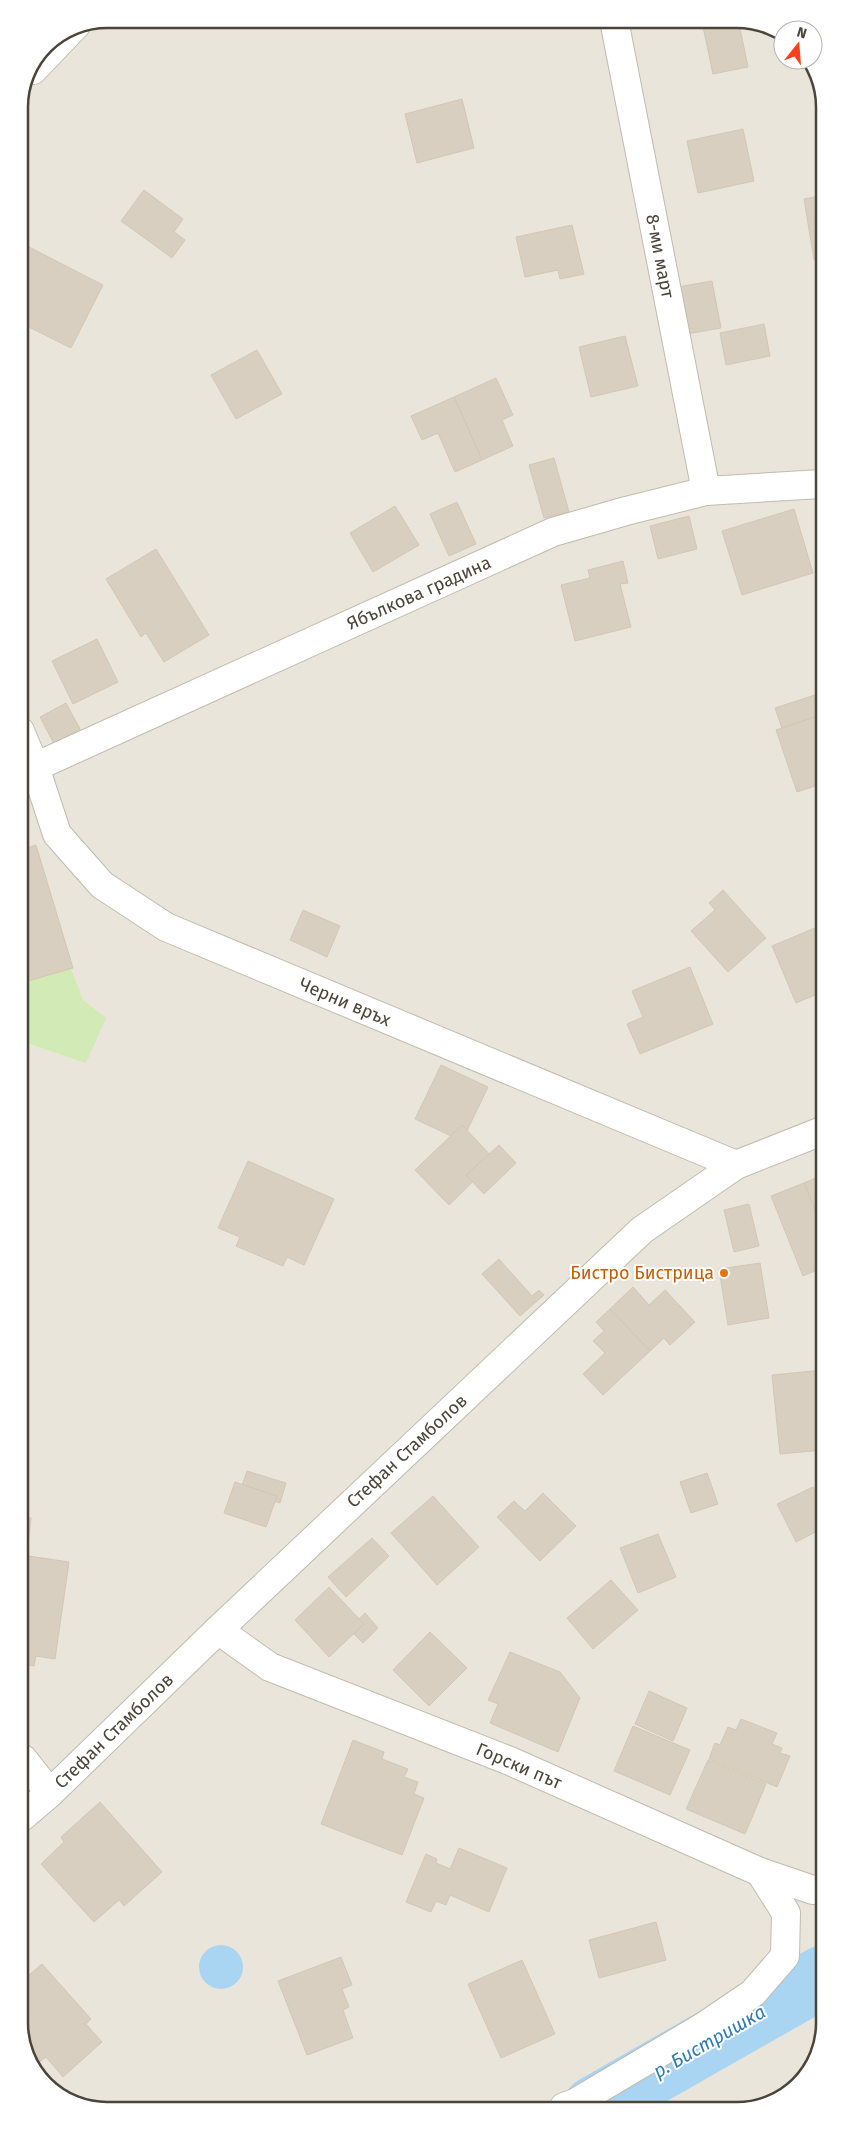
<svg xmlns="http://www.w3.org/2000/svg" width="843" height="2129" font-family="'Fira Sans',sans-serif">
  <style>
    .residential { fill: #eae5da }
    .green { fill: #d2eab5 }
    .water { fill: #a9d4f2 }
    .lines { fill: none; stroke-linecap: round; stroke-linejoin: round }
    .river { stroke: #a9d4f2; stroke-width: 62 }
    .building { fill: #d8cfc1; stroke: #d3c7b4 }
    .minor-casing { stroke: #c2bbae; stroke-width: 30 }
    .minor { stroke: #fff; stroke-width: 28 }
    .food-dot { fill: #e8710a; stroke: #fff; stroke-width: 2 }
    .labels { text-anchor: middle; stroke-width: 4; stroke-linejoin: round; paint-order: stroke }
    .street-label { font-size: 18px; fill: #4b4439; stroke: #fff }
    .food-label { font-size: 18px; fill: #c56008; stroke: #fff; text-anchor: end }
    .water-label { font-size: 19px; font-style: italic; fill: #2e7ab2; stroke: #fff }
    .rim { fill: none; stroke: #4b4439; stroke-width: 2.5 }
  </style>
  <rect width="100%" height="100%" fill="#f6f3ec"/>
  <!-- residential -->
  <polygon class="residential" points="743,19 783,34 783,60 807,60 820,78 824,2023 806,2076 765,2106 100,2110 53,2092 23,2051 19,101 45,44 73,25"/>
  <!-- green -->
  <polygon class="green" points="71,969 83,1000 106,1018 86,1063 21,1041 21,982"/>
  <!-- water -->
  <circle class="water" cx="221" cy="1967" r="22"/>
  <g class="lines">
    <!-- river -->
    <polyline class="river" points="594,2107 824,1976"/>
  </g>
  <!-- building -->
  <g class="building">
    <polygon points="714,19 738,19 748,67 713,74 702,22"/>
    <polygon points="462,99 474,148 417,163 405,114"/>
    <polygon points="743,129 754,181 698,193 687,141"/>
    <polygon points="144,190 183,219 174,232 185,240 172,258 121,221"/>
    <polygon points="820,196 820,259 814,260 804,199"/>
    <polygon points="572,225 584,274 560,279 558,270 525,277 516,237"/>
    <polygon points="29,247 103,285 71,348 19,322 19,266"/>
    <polygon points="712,281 721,328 687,334 678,287"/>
    <polygon points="764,324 770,356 726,365 720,333"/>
    <polygon points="625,336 638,386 591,397 579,347"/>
    <polygon points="257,350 282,394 236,419 211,375"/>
    <polygon points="496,378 513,415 502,420 513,446 482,460 454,397"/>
    <polygon points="454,397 482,460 455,472 438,433 422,440 411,416"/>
    <polygon points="554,458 569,512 544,518 529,465"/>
    <polygon points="457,502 476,544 449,556 430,514"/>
    <polygon points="395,506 419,545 373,572 350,533"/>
    <polygon points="794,509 813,573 742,595 722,531"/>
    <polygon points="689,516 697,549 658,559 650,526"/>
    <polygon points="156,549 209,635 164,662 146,633 141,637 106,579"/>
    <polygon points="623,561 628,583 620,584 631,627 575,641 561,585 590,578 588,570"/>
    <polygon points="97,639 118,682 73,704 52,661"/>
    <polygon points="821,693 821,715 782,728 775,708"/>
    <polygon points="66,703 80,729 54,744 40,717"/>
    <polygon points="821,715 821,784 797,792 776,730"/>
    <polygon points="21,840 24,849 36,845 73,968 21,983"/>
    <polygon points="723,890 766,938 728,972 691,931 715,910 709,903"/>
    <polygon points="303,910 340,926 327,957 290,940"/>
    <polygon points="822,925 822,992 796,1003 772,946"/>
    <polygon points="690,967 713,1024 640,1054 627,1024 643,1017 632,991"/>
    <polygon points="441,1065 488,1087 462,1141 415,1119"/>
    <polygon points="462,1125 495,1160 449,1205 415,1170"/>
    <polygon points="499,1145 516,1163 484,1194 466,1175"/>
    <polygon points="248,1161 334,1199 304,1265 287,1257 283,1266 236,1246 240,1237 218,1228"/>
    <polygon points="822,1175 822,1227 804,1183"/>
    <polygon points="804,1183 822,1227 822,1268 803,1276 771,1196"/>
    <polygon points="749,1204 759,1246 734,1252 724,1210"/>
    <polygon points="499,1259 532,1296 539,1290 544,1295 520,1316 482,1274"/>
    <polygon points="760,1263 769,1318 728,1325 719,1269"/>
    <polygon points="633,1287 649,1305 665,1290 695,1322 670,1345 664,1338 650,1351 610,1309"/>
    <polygon points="610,1309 650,1351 603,1395 583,1374 605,1353 593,1341 604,1331 596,1322"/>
    <polygon points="823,1370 823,1450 780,1454 772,1375"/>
    <polygon points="247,1471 286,1483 280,1503 240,1491"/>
    <polygon points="707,1473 718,1504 691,1513 680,1482"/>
    <polygon points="235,1482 277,1496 266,1527 224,1513"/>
    <polygon points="813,1487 823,1507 823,1528 796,1542 777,1504"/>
    <polygon points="543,1493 576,1526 540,1561 497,1517 514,1501 525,1511"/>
    <polygon points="433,1496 479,1547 437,1585 391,1533"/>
    <polygon points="22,1517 31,1518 26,1561 22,1561"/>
    <polygon points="658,1534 676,1577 638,1593 620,1548"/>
    <polygon points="372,1538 389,1556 346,1597 328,1577"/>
    <polygon points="22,1555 69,1562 55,1659 36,1656 34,1666 22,1664"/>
    <polygon points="611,1580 638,1610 593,1649 567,1618"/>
    <polygon points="329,1587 364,1624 329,1657 295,1620"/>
    <polygon points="365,1613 378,1628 363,1643 354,1634 364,1624 359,1619"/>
    <polygon points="430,1632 467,1668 429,1706 393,1670"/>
    <polygon points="510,1652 560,1672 580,1698 558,1752 490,1723 498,1704 488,1700"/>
    <polygon points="649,1691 687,1708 673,1741 635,1724"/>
    <polygon points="741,1719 777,1733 772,1744 782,1748 780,1753 790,1756 777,1787 709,1759 715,1743 720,1745 728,1727 736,1730"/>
    <polygon points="633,1726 690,1750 670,1795 614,1771"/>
    <polygon points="353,1740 384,1752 382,1759 408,1769 404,1777 418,1782 414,1794 424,1798 402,1855 321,1824"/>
    <polygon points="708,1760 766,1784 745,1834 686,1809"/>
    <polygon points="100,1802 162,1872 124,1906 119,1900 94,1922 41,1864 64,1842 61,1837"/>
    <polygon points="459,1848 507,1868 489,1912 450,1895 446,1905 436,1901 431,1912 406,1902 426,1854 437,1859 436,1863 450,1869"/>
    <polygon points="656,1922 666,1960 599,1978 589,1940"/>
    <polygon points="341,1957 352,1985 342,1989 349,2007 343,2010 353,2038 307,2055 278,1981"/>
    <polygon points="522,1960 555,2034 501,2058 468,1984"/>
    <polygon points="42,1964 91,2019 86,2024 102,2042 63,2077 46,2057 34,2066 23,2051 23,1980"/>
  </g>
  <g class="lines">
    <defs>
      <g id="minor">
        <polyline points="614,20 706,491"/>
        <polyline points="33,70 76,25"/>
        <polyline points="20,731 35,767 553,532 626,511 706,491 821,484"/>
        <polyline points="20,773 35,767 57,834 102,885 166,927 736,1165"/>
        <polyline points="218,1630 270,1667 510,1761 760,1872 813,1890 824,1889"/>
        <polyline points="23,1759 50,1793"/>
        <polyline points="23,1816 50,1793 218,1630 642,1230 736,1165 822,1131"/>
        <polyline points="564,2107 575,2103 703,2027 753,1993 785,1956 786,1913 760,1872"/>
      </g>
    </defs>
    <!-- minor casing -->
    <use href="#minor" class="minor-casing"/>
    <!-- minor -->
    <use href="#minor" class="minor"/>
  </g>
  <!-- markers -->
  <circle class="food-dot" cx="724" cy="1273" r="5"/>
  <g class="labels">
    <!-- street labels -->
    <g class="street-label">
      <text transform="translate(660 256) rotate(79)" y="6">8-ми март</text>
      <text transform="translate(419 593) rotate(-24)" y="6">Ябълкова градина</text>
      <text transform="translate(345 1002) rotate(23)" y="6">Черни връх</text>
      <text transform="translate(407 1451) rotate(-43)" y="6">Стефан Стамболов</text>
      <text transform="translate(114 1731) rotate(-44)" y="6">Стефан Стамболов</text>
      <text transform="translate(519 1766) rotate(23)" y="6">Горски път</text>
    </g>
    <!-- food labels -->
    <g class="food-label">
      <text x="714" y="1279">Бистро Бистрица</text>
    </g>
    <!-- water labels -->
    <g class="water-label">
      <text transform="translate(709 2041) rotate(-30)" y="7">р. Бистришка</text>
    </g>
  </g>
  <!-- crop -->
  <path d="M0 0H843V2129H0ZM107 28H737A79 79 0 0 1 816 107V2023A79 79 0 0 1 737 2102H107A79 79 0 0 1 28 2023V107A79 79 0 0 1 107 28Z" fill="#fff" fill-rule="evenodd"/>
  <path class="rim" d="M107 28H737A79 79 0 0 1 816 107V2023A79 79 0 0 1 737 2102H107A79 79 0 0 1 28 2023V107A79 79 0 0 1 107 28Z"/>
  <!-- north arrow -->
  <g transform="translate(798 45) rotate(17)"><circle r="24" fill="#ffffff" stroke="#b7b4b0"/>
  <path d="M0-4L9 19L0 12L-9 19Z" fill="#fc3f1d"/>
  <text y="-8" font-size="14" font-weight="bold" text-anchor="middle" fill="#4b4439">N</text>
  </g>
</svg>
